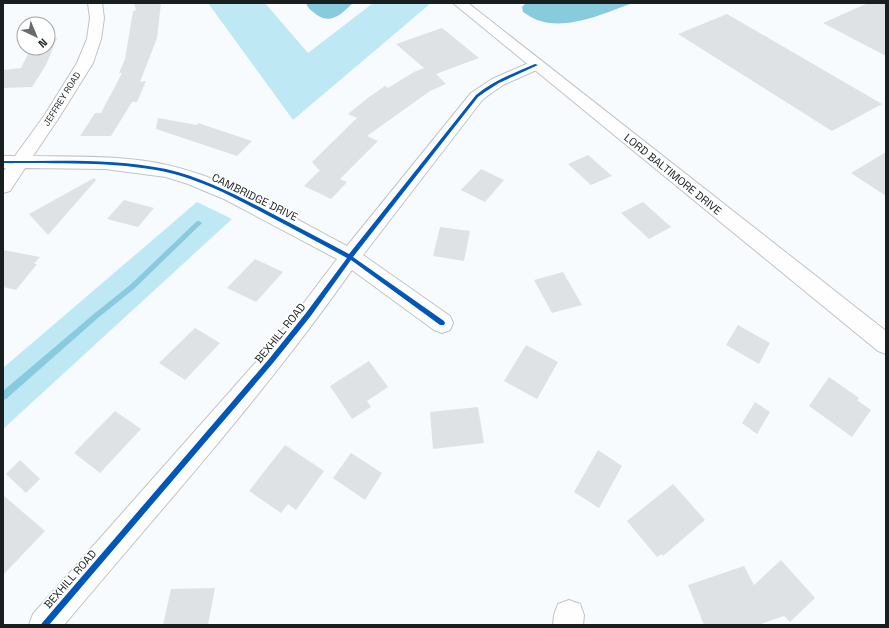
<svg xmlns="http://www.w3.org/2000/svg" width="889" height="628" font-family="'Space Grotesk',sans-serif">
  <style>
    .green { fill: #bfe8f5 }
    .water { fill: #88cbdf }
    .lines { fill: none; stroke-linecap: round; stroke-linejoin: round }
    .stream { fill: #88cbdf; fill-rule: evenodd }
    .building { fill: #dfe2e4 }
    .minor-casing { stroke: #c0c3c5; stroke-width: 2 }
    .major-casing { stroke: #c0c3c5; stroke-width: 2 }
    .minor { fill: #fefeff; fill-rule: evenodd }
    .major { fill: #fefeff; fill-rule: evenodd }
    .cycleway-casing { stroke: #fff; stroke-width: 3 }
    .cycleway { fill: #0057b8; fill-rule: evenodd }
    .labels { text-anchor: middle; stroke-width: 3.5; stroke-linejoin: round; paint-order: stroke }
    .far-street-label { font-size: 9px; fill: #191e1f; stroke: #fff }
    .street-label { font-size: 11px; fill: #191e1f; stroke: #fff }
  </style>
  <rect width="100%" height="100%" fill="#f8fbfd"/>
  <!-- green -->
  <g class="green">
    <polygon points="208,3 265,3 308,53 373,3 431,3 293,120"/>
    <polygon points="197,202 232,219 3,429 3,368"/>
  </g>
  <!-- water -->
  <g class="water">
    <path d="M 306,3 L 353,3 C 342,13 332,25 317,15 C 312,11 308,9 306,3 Z"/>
    <path d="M 526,3 L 633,3 C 604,13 568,31 537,20 C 532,18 528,15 523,12 L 522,7 Z"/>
  </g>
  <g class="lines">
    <!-- stream -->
    <polygon class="stream" points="197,221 199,221 202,223 134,289 99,317 6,399 3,400 3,391 95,313 130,285"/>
  </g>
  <!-- building -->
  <g class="building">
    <polygon points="134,3 161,3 157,38 140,82 146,81 137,102 132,102 111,136 80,136 95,113 101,113 122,73 119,73 125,59 133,11 136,10"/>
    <polygon points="868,3 886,3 886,56 823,23"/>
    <polygon points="727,14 882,104 832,131 678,34"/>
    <polygon points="442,28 479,58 436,74 446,84 430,91 367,136 378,141 340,179 347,182 331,199 304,186 321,169 319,170 312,162 357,118 348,114 369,97 385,86 388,88 414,72 424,68 396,44"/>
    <polygon points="57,38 46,65 32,87 3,88 3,70 21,68 31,48 48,48 48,39"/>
    <polygon points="158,118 197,125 198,123 252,141 237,156 156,129"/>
    <polygon points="886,152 886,196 851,173"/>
    <polygon points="588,155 612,176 591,185 568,164"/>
    <polygon points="481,169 504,180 485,202 461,190"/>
    <polygon points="94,178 96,180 48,235 29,214"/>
    <polygon points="124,200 154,208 138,227 107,219"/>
    <polygon points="643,202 671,227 649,239 621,213"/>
    <polygon points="440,227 470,231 464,261 433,256"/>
    <polygon points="3,250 40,257 34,264 37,264 16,290 3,287"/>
    <polygon points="255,259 283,272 256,302 227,288"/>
    <polygon points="563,272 582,305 552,313 534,280"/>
    <polygon points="738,325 770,343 759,364 726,345"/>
    <polygon points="195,328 220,343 185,380 159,363"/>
    <polygon points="526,345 558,362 537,399 504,381"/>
    <polygon points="369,361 388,387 367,401 371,407 352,419 330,386"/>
    <polygon points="829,377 859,398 857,400 871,410 852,437 809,406"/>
    <polygon points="755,402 770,412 757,434 742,423"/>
    <polygon points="478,407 484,443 433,449 430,412"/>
    <polygon points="115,411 141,429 100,473 74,453"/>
    <polygon points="285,445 324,471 296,510 288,504 281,513 249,491"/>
    <polygon points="598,450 622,466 599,508 574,492"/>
    <polygon points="351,453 382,473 365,500 333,478"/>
    <polygon points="20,460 40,479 26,493 6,474"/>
    <polygon points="673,484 705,520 663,556 662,554 657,557 627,521"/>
    <polygon points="3,495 45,531 3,575"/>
    <polygon points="781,560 815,598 790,622 784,616 758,625 704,625 688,585 744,566 754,585"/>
    <polygon points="215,588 208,625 163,625 171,589"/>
  </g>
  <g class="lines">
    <defs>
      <g id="minor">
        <path d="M 88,3 L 102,3 L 104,18 L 101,39 L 93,63 L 58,119 L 33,156 C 78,157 123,155 167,165 C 231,179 289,216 347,246 L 471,93 L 492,79 L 531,62 L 536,60 L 541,62 L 544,65 L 541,68 L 503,85 L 483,99 L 363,255 L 450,316 L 453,323 L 450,330 L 442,333 L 434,330 L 352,270 C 265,394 162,508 64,625 L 29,625 L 33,614 L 263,354 L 300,308 L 337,259 L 224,199 L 188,184 L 166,177 L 105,169 L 25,168 L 10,191 L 3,193 L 3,172 L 6,168 L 3,168 L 3,156 L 15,156 L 44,116 L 77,63 L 87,39 L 90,18 Z"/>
        <polygon points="569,600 580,604 584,615 583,625 553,625 554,615 558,604"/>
      </g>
      <polygon id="major" points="453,3 468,3 886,331 886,354 878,351"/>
    </defs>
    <!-- minor casing -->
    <use href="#minor" class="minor-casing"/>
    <!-- major casing -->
    <use href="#major" class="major-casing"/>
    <!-- minor -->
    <use href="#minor" class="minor"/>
    <!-- major -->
    <use href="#major" class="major"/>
    <defs>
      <path id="cycleway" d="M 535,64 L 538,65 L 499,83 L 485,92 L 478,97 L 353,257 L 444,321 L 445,323 L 444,325 L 440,325 L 351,260 L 310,317 L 273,363 L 49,625 L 41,625 L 42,623 L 269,359 L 306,313 L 347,258 C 320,243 293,229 267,215 C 235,198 202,180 166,172 C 113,161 57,164 3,163 L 3,161 C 57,161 112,158 166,169 C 202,177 236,195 269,212 C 296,226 323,240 349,254 L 476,95 C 493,81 514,73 535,64 Z"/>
    </defs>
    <!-- cycleway casing -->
    <use href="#cycleway" class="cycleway-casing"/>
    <!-- cycleway -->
    <use href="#cycleway" class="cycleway"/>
  </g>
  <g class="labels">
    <!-- far-street labels -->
    <g class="far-street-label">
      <text transform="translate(62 99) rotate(-58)" y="3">JEFFREY ROAD</text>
    </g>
    <!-- street labels -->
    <g class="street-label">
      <text transform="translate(673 174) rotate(39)" y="4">LORD BALTIMORE DRIVE</text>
      <text transform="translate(255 197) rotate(26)" y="4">CAMBRIDGE DRIVE</text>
      <text transform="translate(280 333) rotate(-51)" y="4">BEXHILL ROAD</text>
      <text transform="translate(70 579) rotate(-49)" y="4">BEXHILL ROAD</text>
    </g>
  </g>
  <!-- border -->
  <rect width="889" height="628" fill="none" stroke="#191e1f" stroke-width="8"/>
  <!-- north arrow -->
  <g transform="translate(36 36) rotate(136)"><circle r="19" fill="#ffffff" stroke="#a3a5a5"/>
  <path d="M0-3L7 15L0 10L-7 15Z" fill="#676b6d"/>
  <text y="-6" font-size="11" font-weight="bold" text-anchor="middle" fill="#191e1f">N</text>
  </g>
</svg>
